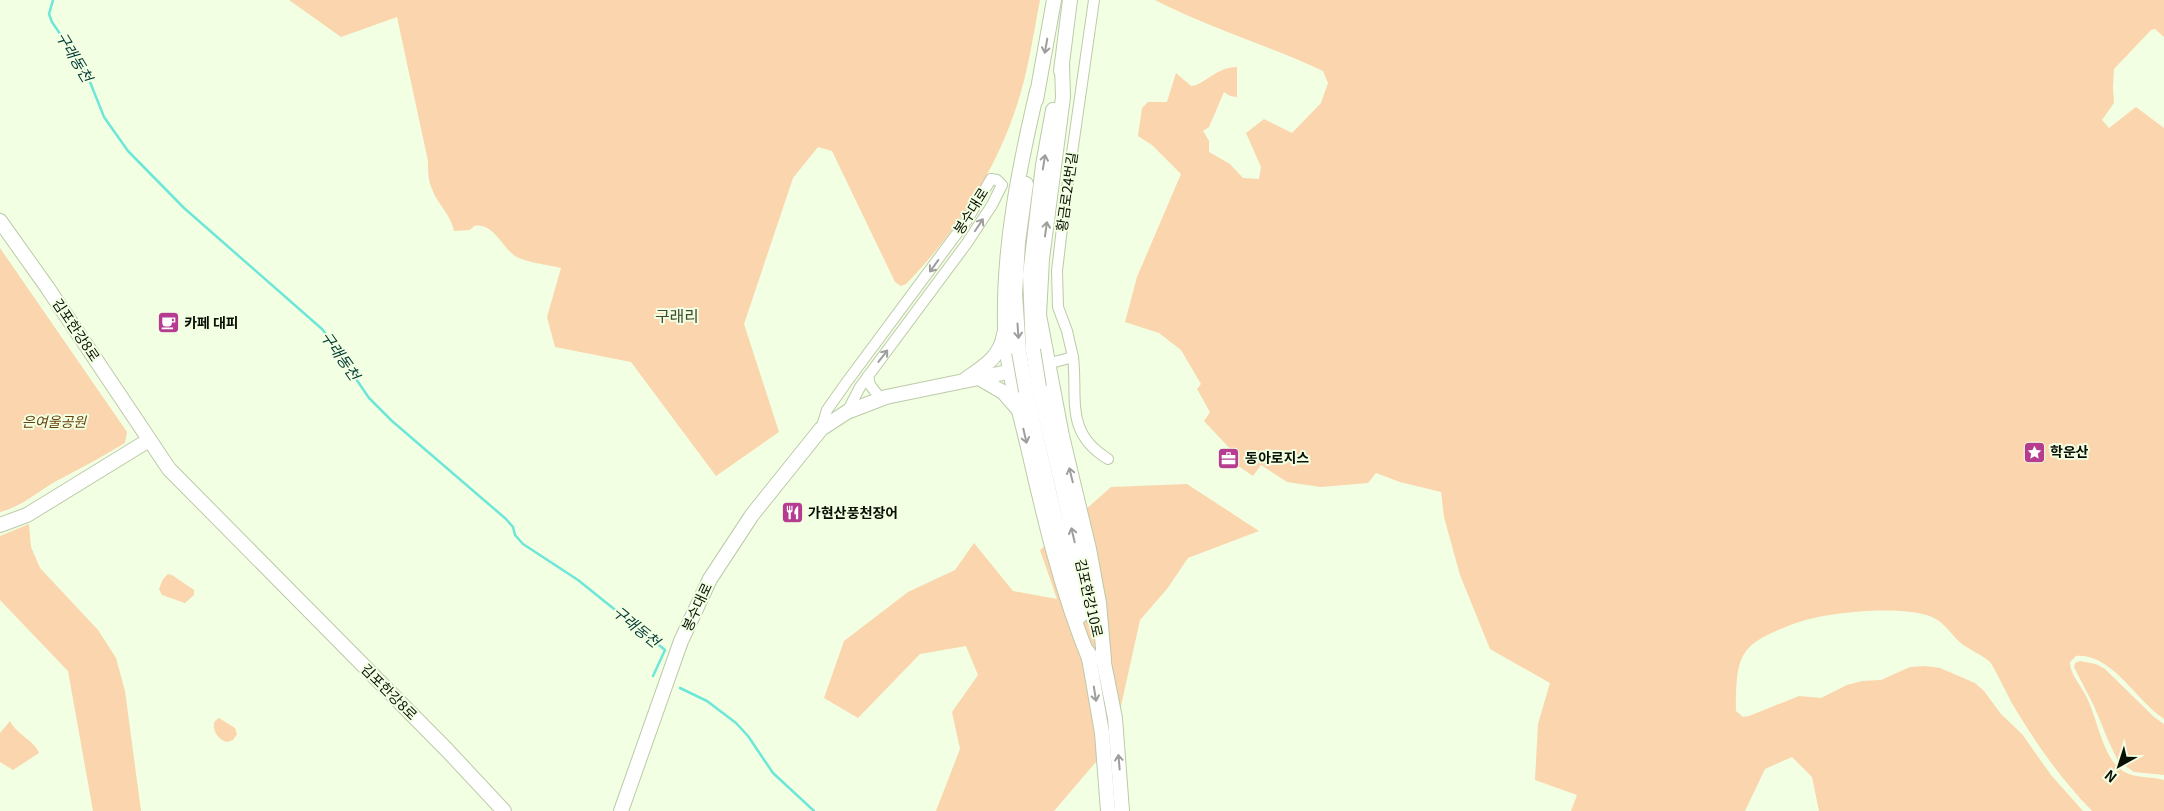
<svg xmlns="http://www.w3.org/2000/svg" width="2164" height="811" font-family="Georgia,'Noto Sans KR',serif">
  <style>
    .green { fill: #fad5ad }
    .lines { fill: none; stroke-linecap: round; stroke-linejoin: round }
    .stream { stroke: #6ee7d8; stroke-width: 2.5 }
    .street-casing { stroke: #bccaa9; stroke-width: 12 }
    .secondary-casing { stroke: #bccaa9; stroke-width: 16 }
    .street { stroke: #fff; stroke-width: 10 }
    .secondary { stroke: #fff; stroke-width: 14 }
    .secondary-bridge-casing { stroke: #bccaa9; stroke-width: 16; stroke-linecap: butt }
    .secondary-bridge { stroke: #fff; stroke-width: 14 }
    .oneway { stroke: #9d9f9b }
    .labels { text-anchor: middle; stroke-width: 4; stroke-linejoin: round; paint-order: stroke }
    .street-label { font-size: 14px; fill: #0b1005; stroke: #f2ffe3 }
    .poi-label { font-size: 14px; font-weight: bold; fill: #0b1005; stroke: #f2ffe3; text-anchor: start }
    .park-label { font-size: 14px; font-style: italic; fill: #69420b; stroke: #f2ffe3 }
    .water-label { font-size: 15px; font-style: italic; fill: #003934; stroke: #f2ffe3 }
    .quarter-label { font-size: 16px; fill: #404b2f; stroke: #f2ffe3 }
  </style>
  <rect width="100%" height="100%" fill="#f2ffe3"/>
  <!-- green -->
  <g class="green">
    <path d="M 289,0 L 1040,0 C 1033,36 1028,73 1016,108 C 994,174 954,235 906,284 L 901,286 L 895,282 L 832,151 L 818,147 L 793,178 L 744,324 L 779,432 L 716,476 L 631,362 L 555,347 L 547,317 L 561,268 C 549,265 524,262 515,256 C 501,246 493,222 474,226 L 470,230 L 454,231 C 451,214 437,204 432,189 C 428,180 428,171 428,161 L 397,17 L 341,37 Z"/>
    <path d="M 1155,0 L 2164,0 L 2164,37 L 2155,29 L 2151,30 L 2114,69 L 2113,87 L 2114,103 L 2102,120 L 2109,128 L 2136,107 L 2164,128 L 2164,719 C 2136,701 2112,653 2076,656 L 2070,662 C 2070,675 2081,685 2086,696 C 2097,717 2102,754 2120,769 C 2133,779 2149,776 2164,780 L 2164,811 L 2092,811 C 2061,779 2036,744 2013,705 C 2009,698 1993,665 1990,662 C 1982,655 1970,650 1962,644 C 1952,636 1946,624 1934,618 C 1906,604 1826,612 1796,623 C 1740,644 1736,652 1736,711 L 1743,717 L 1749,716 L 1799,696 L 1821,698 L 1847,685 L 1862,681 L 1881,680 L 1910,667 L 1925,666 L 1940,668 L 1975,683 L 1984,691 L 2001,714 L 2022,734 L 2051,775 L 2083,811 L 1819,811 L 1812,777 L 1792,757 L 1765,769 L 1745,811 L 1571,811 L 1577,795 L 1535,780 L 1538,724 L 1550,683 L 1490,649 L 1460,575 L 1444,517 L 1441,492 L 1400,482 L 1376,473 L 1368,483 L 1321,487 L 1287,482 L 1261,465 L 1253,476 L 1231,461 L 1234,453 L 1204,421 L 1210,412 L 1197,389 L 1201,384 L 1181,350 L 1159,333 L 1125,322 L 1137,277 L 1181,174 L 1152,145 L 1138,136 L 1142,108 L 1148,102 L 1167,102 L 1176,73 L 1191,86 C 1203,86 1216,67 1237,67 L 1237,97 L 1230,96 L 1224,92 L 1209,127 L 1203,131 L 1209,141 L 1209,152 L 1230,164 L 1243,178 L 1259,179 L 1261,167 L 1246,133 L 1264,119 L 1292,133 L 1321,103 L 1328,83 L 1323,71 C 1268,45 1209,28 1155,0 Z"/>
    <path d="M 0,248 L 127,432 L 125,443 C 105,455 85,466 64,477 C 42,487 25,506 0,512 Z"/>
    <polygon points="1187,484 1259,531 1188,558 1167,589 1140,620 1113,742 1054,811 936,811 960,749 952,712 978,675 966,646 920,654 858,718 824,698 844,641 908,592 955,570 974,543 1013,591 1057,599 1040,550 1111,487"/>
    <polygon points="29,524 31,547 40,568 98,630 116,658 125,691 141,811 93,811 68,671 0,600 0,536"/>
    <polygon points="168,574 172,575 194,590 194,595 185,603 162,595 159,589 163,579"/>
    <polygon points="2080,661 2096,664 2105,669 2154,717 2164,724 2164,775 2134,772 2118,761 2108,740 2094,706 2074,667 2075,663"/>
    <path d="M 219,718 L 235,728 L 237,734 L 233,740 L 227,742 C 218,740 211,729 215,721 Z"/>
    <path d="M 10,721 C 18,736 35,741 39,753 L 13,770 L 0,762 L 0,733 Z"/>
  </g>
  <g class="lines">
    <!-- stream -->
    <g class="stream">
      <polyline points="53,0 49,14 52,22 86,72 104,117 128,151 184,208 322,329 345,358 352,373 369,398 392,421 506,519 513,527 515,535 523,544 578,580 665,650 653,676"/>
      <polyline points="680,688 707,701 736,723 748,736 773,773 814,811"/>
    </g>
    <defs>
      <g id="street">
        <path d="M 1073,357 C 1078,399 1064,432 1108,459"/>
        <polyline points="1047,364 1073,357 1067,331 1058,307 1057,271 1065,202 1094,0"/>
        <polyline points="868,376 870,385 881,399"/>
        <polyline points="821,429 827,410 846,383 967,220 991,179 997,180 1002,185 992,205 967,243 860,387 847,412"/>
      </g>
      <g id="secondary">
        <polyline points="1062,64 1063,97 1042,259 1039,315 1062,436 1089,549 1099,603 1104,660"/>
        <polyline points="1061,71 1070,0"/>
        <path d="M 1037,91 C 1019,168 1003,247 1005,327 C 1006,366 1018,405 1027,443 C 1044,517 1061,591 1090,661"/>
        <polyline points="1036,100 1054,0"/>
        <polyline points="0,221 47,287 169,469 447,750 504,811"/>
        <polyline points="1033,350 1030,275 1043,165 1053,110"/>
        <polyline points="1019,352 1015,294 1018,242 1026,184"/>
        <polyline points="979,378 1003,392 1017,408"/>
        <path d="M 966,379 C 983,367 1001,357 1004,334"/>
        <polyline points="1039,387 1093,618"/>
        <polyline points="1026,391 1050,496 1080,616"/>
        <polyline points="0,525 27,515 149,440"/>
        <polyline points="1088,652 1102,733 1108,811"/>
        <polyline points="1102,653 1115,718 1122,811"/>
        <polyline points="621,811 681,641 710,579 752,515 821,429 847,412 886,397 1047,364"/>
      </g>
    </defs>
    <!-- street casing -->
    <use href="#street" class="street-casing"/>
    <!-- secondary casing -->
    <use href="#secondary" class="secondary-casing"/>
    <!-- street -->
    <use href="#street" class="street"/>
    <!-- secondary -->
    <use href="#secondary" class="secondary"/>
    <defs>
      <g id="secondary-bridge">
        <polyline points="1033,350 1039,387"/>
        <polyline points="1019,352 1026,391"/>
      </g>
    </defs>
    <!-- secondary-bridge casing -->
    <use href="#secondary-bridge" class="secondary-bridge-casing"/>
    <!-- secondary-bridge -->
    <use href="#secondary-bridge" class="secondary-bridge"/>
  </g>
  <!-- one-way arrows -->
  <defs><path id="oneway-shaft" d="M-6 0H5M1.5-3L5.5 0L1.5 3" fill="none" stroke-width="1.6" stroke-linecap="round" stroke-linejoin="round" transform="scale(1.25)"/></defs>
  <g class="oneway">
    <use href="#oneway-shaft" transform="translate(1046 46) rotate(100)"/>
    <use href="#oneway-shaft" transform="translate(1044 162) rotate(-81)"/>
    <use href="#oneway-shaft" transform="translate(979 225) rotate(-56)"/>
    <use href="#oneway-shaft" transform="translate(1046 229) rotate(-82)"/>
    <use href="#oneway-shaft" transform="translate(934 266) rotate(126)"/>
    <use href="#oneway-shaft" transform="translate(1018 331) rotate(86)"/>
    <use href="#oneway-shaft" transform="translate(883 356) rotate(-52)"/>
    <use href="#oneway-shaft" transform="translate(1025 436) rotate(77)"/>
    <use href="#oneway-shaft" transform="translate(1071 475) rotate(-104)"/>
    <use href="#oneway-shaft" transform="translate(1073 535) rotate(-103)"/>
    <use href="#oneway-shaft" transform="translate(1095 694) rotate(81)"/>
    <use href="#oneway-shaft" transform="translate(1119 762) rotate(-95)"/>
  </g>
  <!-- icons -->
  <defs>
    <symbol id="cafe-square" viewBox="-11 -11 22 22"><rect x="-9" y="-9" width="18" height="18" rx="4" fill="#b63c90" stroke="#f2ffe3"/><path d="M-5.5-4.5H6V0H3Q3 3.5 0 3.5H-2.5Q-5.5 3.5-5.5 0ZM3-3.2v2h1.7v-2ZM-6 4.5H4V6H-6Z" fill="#fff"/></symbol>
    <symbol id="sight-square" viewBox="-11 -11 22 22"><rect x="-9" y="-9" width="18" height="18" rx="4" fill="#b63c90" stroke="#f2ffe3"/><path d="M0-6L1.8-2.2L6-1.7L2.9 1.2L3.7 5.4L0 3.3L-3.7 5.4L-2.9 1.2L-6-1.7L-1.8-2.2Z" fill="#fff"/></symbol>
    <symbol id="office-square" viewBox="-11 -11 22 22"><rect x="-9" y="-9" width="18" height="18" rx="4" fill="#b63c90" stroke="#f2ffe3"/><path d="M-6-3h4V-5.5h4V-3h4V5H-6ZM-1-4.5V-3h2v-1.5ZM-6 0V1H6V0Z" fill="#fff"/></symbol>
    <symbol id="restaurant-square" viewBox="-11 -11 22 22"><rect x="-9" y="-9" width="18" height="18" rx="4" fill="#b63c90" stroke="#f2ffe3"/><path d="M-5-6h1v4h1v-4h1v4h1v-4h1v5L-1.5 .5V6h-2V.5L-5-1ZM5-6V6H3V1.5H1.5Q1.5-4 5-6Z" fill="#fff"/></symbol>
  </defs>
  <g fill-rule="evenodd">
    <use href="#cafe-square" x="156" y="310" width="25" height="25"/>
    <use href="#sight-square" x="2022" y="440" width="25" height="25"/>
    <use href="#office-square" x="1216" y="446" width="25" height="25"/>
    <use href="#restaurant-square" x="780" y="500" width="25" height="25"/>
  </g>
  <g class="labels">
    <!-- street labels -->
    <g class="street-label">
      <text transform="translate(1067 192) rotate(-82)" y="5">황금로24번길</text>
      <text transform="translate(971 211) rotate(-58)" y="5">봉수대로</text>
      <text transform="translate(76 330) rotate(56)" y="5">김포한강8로</text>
      <text transform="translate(1089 598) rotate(77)" y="5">김포한강10로</text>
      <text transform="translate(697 607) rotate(-65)" y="5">봉수대로</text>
      <text transform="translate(389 692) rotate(45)" y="5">김포한강8로</text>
    </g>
    <!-- poi labels -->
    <g class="poi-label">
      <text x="184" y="328">카페 대피</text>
      <text x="2050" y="457">학운산</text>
      <text x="1245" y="463">동아로지스</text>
      <text x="808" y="518">가현산풍천장어</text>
    </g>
    <!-- park labels -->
    <g class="park-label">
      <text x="54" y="427">은여울공원</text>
    </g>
    <!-- water labels -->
    <g class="water-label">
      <text transform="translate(74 57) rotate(59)" y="5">구래동천</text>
      <text transform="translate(340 356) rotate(55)" y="5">구래동천</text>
      <text transform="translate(636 627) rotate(39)" y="5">구래동천</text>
    </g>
    <!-- quarter labels -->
    <g class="quarter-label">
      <text x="677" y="322">구래리</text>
    </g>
  </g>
  <!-- north arrow -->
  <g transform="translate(2119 766) rotate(219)" stroke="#f2ffe3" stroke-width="4" paint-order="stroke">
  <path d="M0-4L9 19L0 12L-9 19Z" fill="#0b1005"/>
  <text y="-8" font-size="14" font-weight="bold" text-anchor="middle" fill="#0b1005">N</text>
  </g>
</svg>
